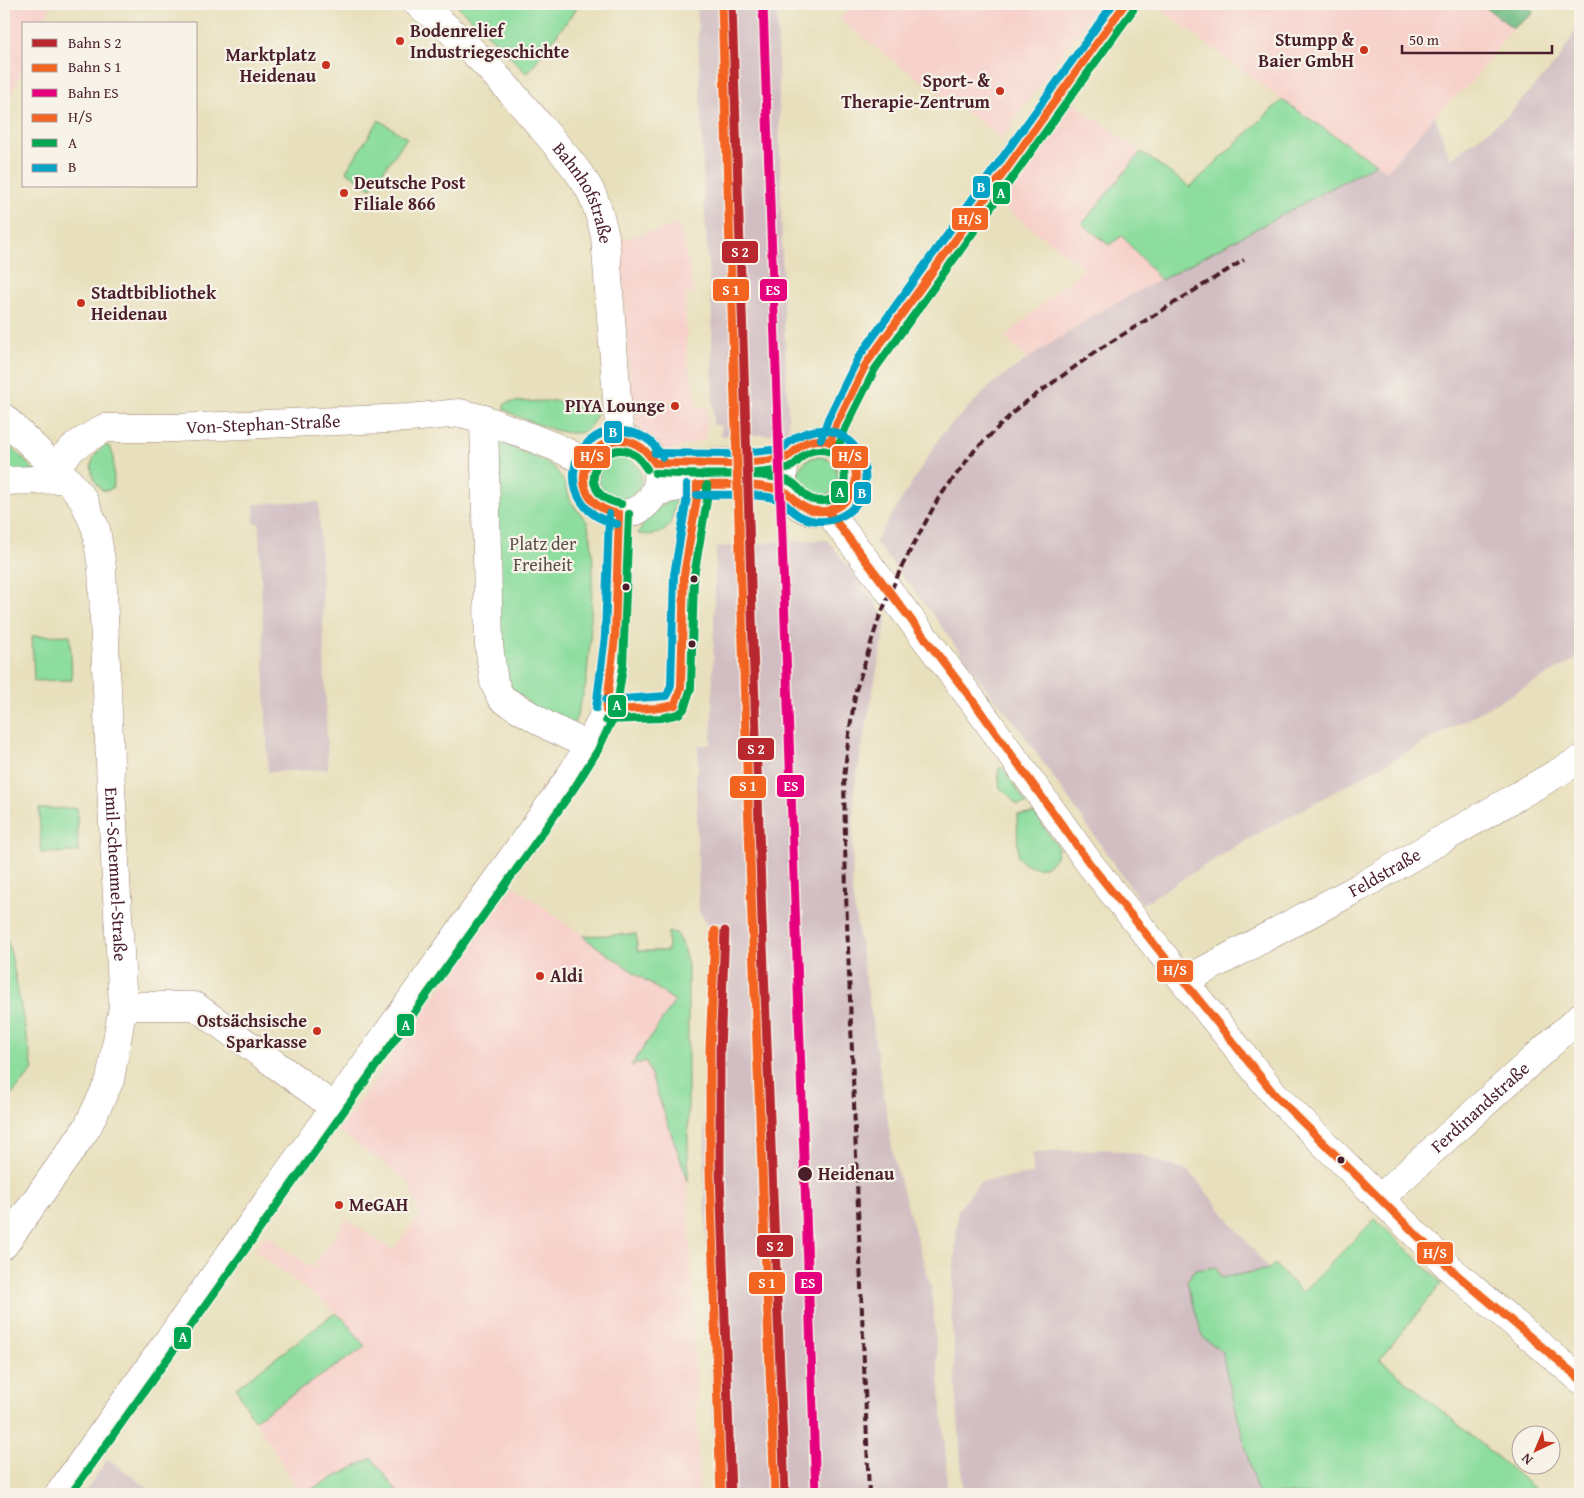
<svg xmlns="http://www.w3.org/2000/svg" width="1584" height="1498" font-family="'Gentium Book Plus',serif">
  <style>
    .built { fill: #f7d0ca }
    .industrial { fill: #d2bec2 }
    .green { fill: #8cdd9e; stroke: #6b7e64 }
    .forest { fill: #71bc85; stroke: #5e6e58 }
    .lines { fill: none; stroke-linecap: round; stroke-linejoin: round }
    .minor-casing { stroke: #998074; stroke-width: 29 }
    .minor { stroke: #fff; stroke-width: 28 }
    .rail { stroke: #4a1f2b; stroke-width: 4; stroke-dasharray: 8 4; stroke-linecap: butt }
    .bus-1-casing { stroke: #f7f3e8; stroke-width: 11 }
    .bus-2-casing { stroke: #f7f3e8; stroke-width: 11 }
    .bus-3-casing { stroke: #f7f3e8; stroke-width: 11 }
    .bus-1 { stroke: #f26522; stroke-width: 8 }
    .bus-2 { stroke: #00a651; stroke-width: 8 }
    .bus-3 { stroke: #04a2c6; stroke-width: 8 }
    .rail-1-casing { stroke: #f7f3e8; stroke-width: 12 }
    .rail-2-casing { stroke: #f7f3e8; stroke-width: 12 }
    .rail-3-casing { stroke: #f7f3e8; stroke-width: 12 }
    .rail-1 { stroke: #b8282e; stroke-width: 9 }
    .rail-2 { stroke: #f36421; stroke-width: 9 }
    .rail-3 { stroke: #e5007d; stroke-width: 9 }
    .poi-dot { fill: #c8321e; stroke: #f7f3e8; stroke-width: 2 }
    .bus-dot { fill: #4a1f2b; stroke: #f7f3e8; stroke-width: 2 }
    .labels { text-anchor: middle; stroke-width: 4.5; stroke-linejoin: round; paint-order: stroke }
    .poi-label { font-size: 18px; font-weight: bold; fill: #4a1f2b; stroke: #f7f3e8; text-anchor: start }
    .street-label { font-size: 18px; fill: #4a1f2b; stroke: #f7f3e8 }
    .park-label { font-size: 18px; fill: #5a4e48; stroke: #f7f3e8 }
    .stop-label { font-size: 18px; font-weight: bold; fill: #4a1f2b; stroke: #f7f3e8; text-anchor: start }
    .line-badge { stroke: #f7f3e8; stroke-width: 2 }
    .badge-label { font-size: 14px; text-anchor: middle; font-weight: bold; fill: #fff }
  </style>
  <rect width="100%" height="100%" fill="#f7f3e8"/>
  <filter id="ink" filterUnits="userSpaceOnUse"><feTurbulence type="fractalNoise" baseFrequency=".02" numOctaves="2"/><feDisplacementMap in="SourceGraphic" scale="10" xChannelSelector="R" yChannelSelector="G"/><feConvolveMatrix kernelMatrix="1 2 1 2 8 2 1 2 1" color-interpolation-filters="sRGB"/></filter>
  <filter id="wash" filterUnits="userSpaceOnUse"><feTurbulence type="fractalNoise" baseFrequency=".0096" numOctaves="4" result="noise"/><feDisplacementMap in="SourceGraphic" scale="20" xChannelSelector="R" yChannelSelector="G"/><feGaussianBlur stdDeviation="1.12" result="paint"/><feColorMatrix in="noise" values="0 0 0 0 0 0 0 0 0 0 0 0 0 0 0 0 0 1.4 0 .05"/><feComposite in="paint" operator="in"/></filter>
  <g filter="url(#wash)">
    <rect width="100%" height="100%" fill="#e8e0bc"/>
    <!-- built -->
    <g class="built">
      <polygon points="4,4 53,4 41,24 24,24 24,65 4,112"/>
      <polygon points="850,4 1098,4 1002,138 891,59 840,20"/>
      <polygon points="1153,4 1484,4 1486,8 1513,28 1471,83 1435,115 1387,171 1282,100"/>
      <polygon points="1072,102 1141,152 1082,225 1122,236 1161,280 1096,314 1027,359 1005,337 1084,268 998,203"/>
      <polygon points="680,224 694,292 685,295 687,357 698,406 708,408 705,439 665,453 637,426 632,411 620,240"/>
      <polygon points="514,886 583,936 586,939 675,1001 631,1065 646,1060 688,1181 700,1494 399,1494 372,1459 302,1494 254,1420 364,1347 345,1320 255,1250 265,1234 312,1268 346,1219 393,1250 420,1215 408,1181 338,1131"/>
    </g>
    <!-- industrial -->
    <g class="industrial">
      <polygon points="697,4 777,4 783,300 789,434 720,436 721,426 713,425 712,317 705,219"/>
      <polygon points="1580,24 1580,657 1238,845 1142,904 1014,721 988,691 932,613 875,542 942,434 992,384 1027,359 1096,314 1376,164 1387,171 1435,115 1450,159 1506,117 1557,62"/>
      <polygon points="283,502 319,502 328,769 268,772 259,523 254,523 254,504"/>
      <polygon points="828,540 887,619 854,789 852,893 894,1160 931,1287 946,1457 947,1494 715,1494 704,1173 708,926 699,911 696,772 698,772 698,745 711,745 716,547 791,541"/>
      <polygon points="1106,1149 1138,1154 1190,1172 1269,1269 1221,1278 1216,1267 1195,1270 1203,1338 1221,1350 1256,1489 1260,1494 963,1494 951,1308 958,1210 981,1181 1033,1174 1033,1153"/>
      <polygon points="108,1459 156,1494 83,1494"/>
    </g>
    <!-- green -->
    <g class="green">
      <polygon points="455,4 580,4 527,74 494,40"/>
      <polygon points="1282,100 1376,164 1161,280 1122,236 1109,245 1082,224 1141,152 1190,187"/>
      <polygon points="379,120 407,138 371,188 346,171"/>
      <path d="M 591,400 L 596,403 C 597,411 597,416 593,422 C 590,426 587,431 582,432 C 566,438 518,418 504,409 L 504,405 L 508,402 Z"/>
      <polygon points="4,440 35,471 4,473"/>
      <polygon points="500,442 548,463 555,468 565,484 571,502 587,522 591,538 593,564 590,642 586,684 575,722 563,727 552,723 498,676 491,450"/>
      <path d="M 104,446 L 109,446 L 113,454 L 114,485 C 111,490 108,491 102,490 C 88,476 87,459 104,446 Z"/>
      <circle cx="620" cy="478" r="21"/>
      <circle cx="818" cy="477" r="20"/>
      <path d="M 676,498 C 672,525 669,538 638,534 C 647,515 657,507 676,498 Z"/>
      <polygon points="70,635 72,680 34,681 32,636"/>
      <polygon points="1000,767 1003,769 1027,804 1017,805 1006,792 1000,788 998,770"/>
      <polygon points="77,808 78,852 41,853 39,809"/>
      <path d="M 1035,814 L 1058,847 C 1056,872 1032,872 1018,857 L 1017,815 Z"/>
      <polygon points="4,931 11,954 33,1070 4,1104"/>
      <polygon points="668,932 676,933 683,947 688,965 688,1181 646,1061 631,1066 675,1001 586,939 583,936 636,934 637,951 668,951"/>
      <polygon points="1375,1219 1442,1283 1380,1359 1541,1494 1260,1494 1256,1489 1221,1350 1203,1338 1187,1281 1195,1270 1216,1267 1221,1278 1269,1269 1274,1264 1302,1292"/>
      <polygon points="335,1313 345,1320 365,1347 254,1420 236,1388"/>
      <polygon points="372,1458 399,1494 302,1494"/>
    </g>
    <!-- forest -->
    <polygon class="forest" points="1484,4 1532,4 1533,14 1513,28 1486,8"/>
  </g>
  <g filter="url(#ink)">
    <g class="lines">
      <defs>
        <g id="minor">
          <path id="s1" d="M 418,4 C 466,40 504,83 542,128 C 557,146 573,163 585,182 C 596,198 600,217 605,236 L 620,440"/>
          <path id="s2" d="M 4,418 L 67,479 L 83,499 L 96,529 L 102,568 L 111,787 L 123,1006 L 110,1080 L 87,1128 L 4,1245"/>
          <polyline points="484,419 489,645 494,682 501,698 550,727 589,746"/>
          <circle cx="621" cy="477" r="37"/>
          <circle cx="819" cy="476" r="36"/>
          <polyline points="830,442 837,423 866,364 1125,4"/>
          <polyline points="655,463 756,462 788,457"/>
          <path id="s3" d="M 55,465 L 75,446 L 104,428 L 174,428 L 409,418 L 460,413 L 484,419 L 558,448 L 587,462"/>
          <polyline points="4,481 67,479"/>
          <path d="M 654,492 C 696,482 745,479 787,491"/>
          <polyline points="828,511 973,701 1090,864 1275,1095 1455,1273 1580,1379"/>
          <path id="s4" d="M 1184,981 L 1358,888 L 1580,760"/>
          <polyline points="123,1006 195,1006 334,1107"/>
          <path id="s5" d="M 1380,1198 L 1580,1017"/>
          <polyline points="59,1494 567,781 589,746 606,710 613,667 617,586 619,514"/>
        </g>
      </defs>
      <!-- minor casing -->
      <use href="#minor" class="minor-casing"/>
      <!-- minor -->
      <use href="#minor" class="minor"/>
      <!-- rail -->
      <polyline class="rail" points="869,1494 846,895 844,778 849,734 856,690 879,618 902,566 938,499 974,451 1019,407 1101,348 1244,260"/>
      <defs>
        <g id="bus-1">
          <polyline points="830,442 837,423 866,364 1125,4"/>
          <path d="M 655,463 L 732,464 L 783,459 C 793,456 797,446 807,442 C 833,433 861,456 855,484 C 849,506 826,518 804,507 C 792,501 792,492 777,489 C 751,483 724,485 697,485"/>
          <polyline points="828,511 973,701 1090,864 1275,1095 1455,1273 1580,1379"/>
          <path d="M 619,514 C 552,501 593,414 642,448 C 647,452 651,458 655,463"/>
          <polyline points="606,710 660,708 675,705 681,687 684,575 697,498 697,485"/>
          <polyline points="606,710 615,637 619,514"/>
        </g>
        <g id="bus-2">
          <polyline points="839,445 846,427 875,369 1133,10"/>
          <path d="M 655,473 C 695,474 748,478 787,468 C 795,466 797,462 802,457 C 811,448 827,448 836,456 C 852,471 845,501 822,501 C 803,501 803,488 791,482 C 770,472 721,475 697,475"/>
          <path d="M 621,504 C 567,494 605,429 637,457 C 641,460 644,465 647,469"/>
          <polyline points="606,720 661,718 679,714 684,709 691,688 694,576 707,500 707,485"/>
          <polyline points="71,1494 575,787 598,750 616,712 623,667 629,514"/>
        </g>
        <g id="bus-3">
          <polyline points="821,439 828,419 858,358 1113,4"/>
          <path d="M 655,453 L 731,454 L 782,449 C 799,430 828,422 849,441 C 861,451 867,468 865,483 C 861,513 829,529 802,517 C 790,512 785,500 774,498 C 748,493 723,495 697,495"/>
          <path d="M 617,524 C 552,511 566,426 623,431 C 633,432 643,435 651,442 C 655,446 659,452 663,457"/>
          <polyline points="606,700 667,696 671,685 674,575 687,497 687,485"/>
          <polyline points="596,708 605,636 609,514"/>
        </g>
      </defs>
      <!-- bus-1 casing -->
      <use href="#bus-1" class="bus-1-casing"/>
      <!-- bus-2 casing -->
      <use href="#bus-2" class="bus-2-casing"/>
      <!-- bus-3 casing -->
      <use href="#bus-3" class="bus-3-casing"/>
      <!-- bus-1 -->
      <use href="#bus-1" class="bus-1"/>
      <!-- bus-2 -->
      <use href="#bus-2" class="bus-2"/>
      <!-- bus-3 -->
      <use href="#bus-3" class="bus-3"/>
      <defs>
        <g id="rail-1">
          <polyline points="732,4 762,919 785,1494"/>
          <polyline points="725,931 720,1050 720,1173 731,1494"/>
        </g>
        <g id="rail-2">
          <polyline points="722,4 752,919 775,1494"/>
          <polyline points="715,931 710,1050 710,1173 721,1494"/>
        </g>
        <polyline id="rail-3" points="763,4 816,1494"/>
      </defs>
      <!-- rail-1 casing -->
      <use href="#rail-1" class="rail-1-casing"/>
      <!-- rail-2 casing -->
      <use href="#rail-2" class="rail-2-casing"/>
      <!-- rail-3 casing -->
      <use href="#rail-3" class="rail-3-casing"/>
      <!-- rail-1 -->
      <use href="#rail-1" class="rail-1"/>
      <!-- rail-2 -->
      <use href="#rail-2" class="rail-2"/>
      <!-- rail-3 -->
      <use href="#rail-3" class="rail-3"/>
    </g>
  </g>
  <!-- markers -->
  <g class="poi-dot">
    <circle cx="400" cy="41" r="5"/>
    <circle cx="1364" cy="50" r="5"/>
    <circle cx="326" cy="65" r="5"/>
    <circle cx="1000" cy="91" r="5"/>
    <circle cx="344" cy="193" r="5"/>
    <circle cx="81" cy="303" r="5"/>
    <circle cx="675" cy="406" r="5"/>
    <circle cx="540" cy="976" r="5"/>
    <circle cx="317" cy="1031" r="5"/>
    <circle cx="339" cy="1205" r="5"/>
  </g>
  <g class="bus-dot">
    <circle cx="694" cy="579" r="4.5"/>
    <circle cx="626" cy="587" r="4.5"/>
    <circle cx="692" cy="644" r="4.5"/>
    <circle cx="1341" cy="1160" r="4.5"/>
    <circle cx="805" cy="1174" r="8"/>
  </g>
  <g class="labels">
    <!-- poi labels -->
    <g class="poi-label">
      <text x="410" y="37">Bodenrelief<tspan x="410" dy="21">Industriegeschichte</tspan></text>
      <text x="1354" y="46" text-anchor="end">Stumpp &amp;<tspan x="1354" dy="21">Baier GmbH</tspan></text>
      <text x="316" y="61" text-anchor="end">Marktplatz<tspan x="316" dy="21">Heidenau</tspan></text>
      <text x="990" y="87" text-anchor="end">Sport- &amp;<tspan x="990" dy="21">Therapie-Zentrum</tspan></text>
      <text x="354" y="189">Deutsche Post<tspan x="354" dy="21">Filiale 866</tspan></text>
      <text x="91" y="299">Stadtbibliothek<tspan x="91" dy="21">Heidenau</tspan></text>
      <text x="665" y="412" text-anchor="end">PIYA Lounge</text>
      <text x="550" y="982">Aldi</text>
      <text x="307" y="1027" text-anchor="end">Ostsächsische<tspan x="307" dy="21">Sparkasse</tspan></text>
      <text x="349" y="1211">MeGAH</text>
    </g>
    <!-- street labels -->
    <g class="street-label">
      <text dy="6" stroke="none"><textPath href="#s1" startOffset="254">Bahnhofstraße</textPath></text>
      <text dy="6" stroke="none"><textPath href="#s3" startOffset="221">Von-Stephan-Straße</textPath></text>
      <text dy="6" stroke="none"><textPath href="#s4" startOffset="228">Feldstraße</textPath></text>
      <text dy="6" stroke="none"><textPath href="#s2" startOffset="492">Emil-Schemmel-Straße</textPath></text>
      <text dy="6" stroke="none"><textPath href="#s5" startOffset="135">Ferdinandstraße</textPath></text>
    </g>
    <!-- park labels -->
    <g class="park-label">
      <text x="543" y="550">Platz der<tspan x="543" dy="21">Freiheit</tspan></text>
    </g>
    <!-- stop labels -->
    <g class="stop-label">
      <text x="818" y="1180">Heidenau</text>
    </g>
  </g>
  <g class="line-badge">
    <rect x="972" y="175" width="19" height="24" rx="5" fill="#04a2c6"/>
    <rect x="992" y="181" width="19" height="24" rx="5" fill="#00a651"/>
    <rect x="951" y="207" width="38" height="24" rx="5" fill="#f26522"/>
    <rect x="721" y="240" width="38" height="24" rx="5" fill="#b8282e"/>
    <rect x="759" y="278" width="29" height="24" rx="5" fill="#e5007d"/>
    <rect x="712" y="278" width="38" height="24" rx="5" fill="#f36421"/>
    <rect x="603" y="420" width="20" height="24" rx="5" fill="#04a2c6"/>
    <rect x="573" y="445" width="38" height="24" rx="5" fill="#f26522"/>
    <rect x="831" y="445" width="38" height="24" rx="5" fill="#f26522"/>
    <rect x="830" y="480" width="19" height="24" rx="5" fill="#00a651"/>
    <rect x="853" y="481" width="19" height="24" rx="5" fill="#04a2c6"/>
    <rect x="607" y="694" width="20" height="24" rx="5" fill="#00a651"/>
    <rect x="737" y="737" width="38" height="24" rx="5" fill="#b8282e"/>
    <rect x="776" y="774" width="29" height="24" rx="5" fill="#e5007d"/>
    <rect x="729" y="775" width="38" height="24" rx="5" fill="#f36421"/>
    <rect x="1156" y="959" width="38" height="24" rx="5" fill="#f26522"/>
    <rect x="396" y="1013" width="19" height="24" rx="5" fill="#00a651"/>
    <rect x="756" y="1234" width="38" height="24" rx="5" fill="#b8282e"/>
    <rect x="1416" y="1241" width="38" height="24" rx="5" fill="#f26522"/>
    <rect x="794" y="1271" width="29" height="24" rx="5" fill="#e5007d"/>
    <rect x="748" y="1271" width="38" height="24" rx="5" fill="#f36421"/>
    <rect x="173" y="1326" width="19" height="24" rx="5" fill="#00a651"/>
  </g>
  <g class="badge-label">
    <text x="981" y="192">B</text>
    <text x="1001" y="198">A</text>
    <text x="970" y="224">H/S</text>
    <text x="740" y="257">S 2</text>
    <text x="773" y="295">ES</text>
    <text x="731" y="295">S 1</text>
    <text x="613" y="437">B</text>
    <text x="592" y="461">H/S</text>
    <text x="850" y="461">H/S</text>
    <text x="840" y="497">A</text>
    <text x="862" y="498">B</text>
    <text x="617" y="710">A</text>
    <text x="756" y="754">S 2</text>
    <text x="791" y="791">ES</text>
    <text x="748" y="791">S 1</text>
    <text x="1175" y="975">H/S</text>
    <text x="406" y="1030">A</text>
    <text x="775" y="1251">S 2</text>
    <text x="1435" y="1258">H/S</text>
    <text x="808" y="1288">ES</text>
    <text x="767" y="1288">S 1</text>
    <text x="183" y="1342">A</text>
  </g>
  <!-- margin -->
  <rect width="1584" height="1498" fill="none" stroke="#f7f3e8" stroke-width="20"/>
  <!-- legend -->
  <rect x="22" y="22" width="175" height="165" fill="#f7f3e8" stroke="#b29e9c"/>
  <rect x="32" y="39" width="25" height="8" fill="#b8282e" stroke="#b29e9c"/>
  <text x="68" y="48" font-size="15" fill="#4a1f2b">Bahn S 2</text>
  <rect x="32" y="64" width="25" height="8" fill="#f36421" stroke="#b29e9c"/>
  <text x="68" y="72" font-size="15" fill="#4a1f2b">Bahn S 1</text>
  <rect x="32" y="89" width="25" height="8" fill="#e5007d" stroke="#b29e9c"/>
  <text x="68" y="98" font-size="15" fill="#4a1f2b">Bahn ES</text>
  <rect x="32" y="114" width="25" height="8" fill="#f26522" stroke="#b29e9c"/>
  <text x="68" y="122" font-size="15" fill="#4a1f2b">H/S</text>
  <rect x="32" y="139" width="25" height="8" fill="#00a651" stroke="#b29e9c"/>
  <text x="68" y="148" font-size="15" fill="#4a1f2b">A</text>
  <rect x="32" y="164" width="25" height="8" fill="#04a2c6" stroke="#b29e9c"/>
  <text x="68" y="172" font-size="15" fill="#4a1f2b">B</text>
  <!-- north arrow -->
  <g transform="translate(1536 1450) rotate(224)"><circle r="24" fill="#f7f3e8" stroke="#b29e9c"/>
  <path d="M0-4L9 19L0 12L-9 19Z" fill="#c8321e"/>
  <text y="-8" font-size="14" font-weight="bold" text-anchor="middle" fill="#4a1f2b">N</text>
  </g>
  <!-- scale -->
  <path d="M1402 45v8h150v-8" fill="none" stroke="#4a1f2b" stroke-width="2.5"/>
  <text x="1409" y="45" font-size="15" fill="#4a1f2b" stroke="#f7f3e8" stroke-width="4" paint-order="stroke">50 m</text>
</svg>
